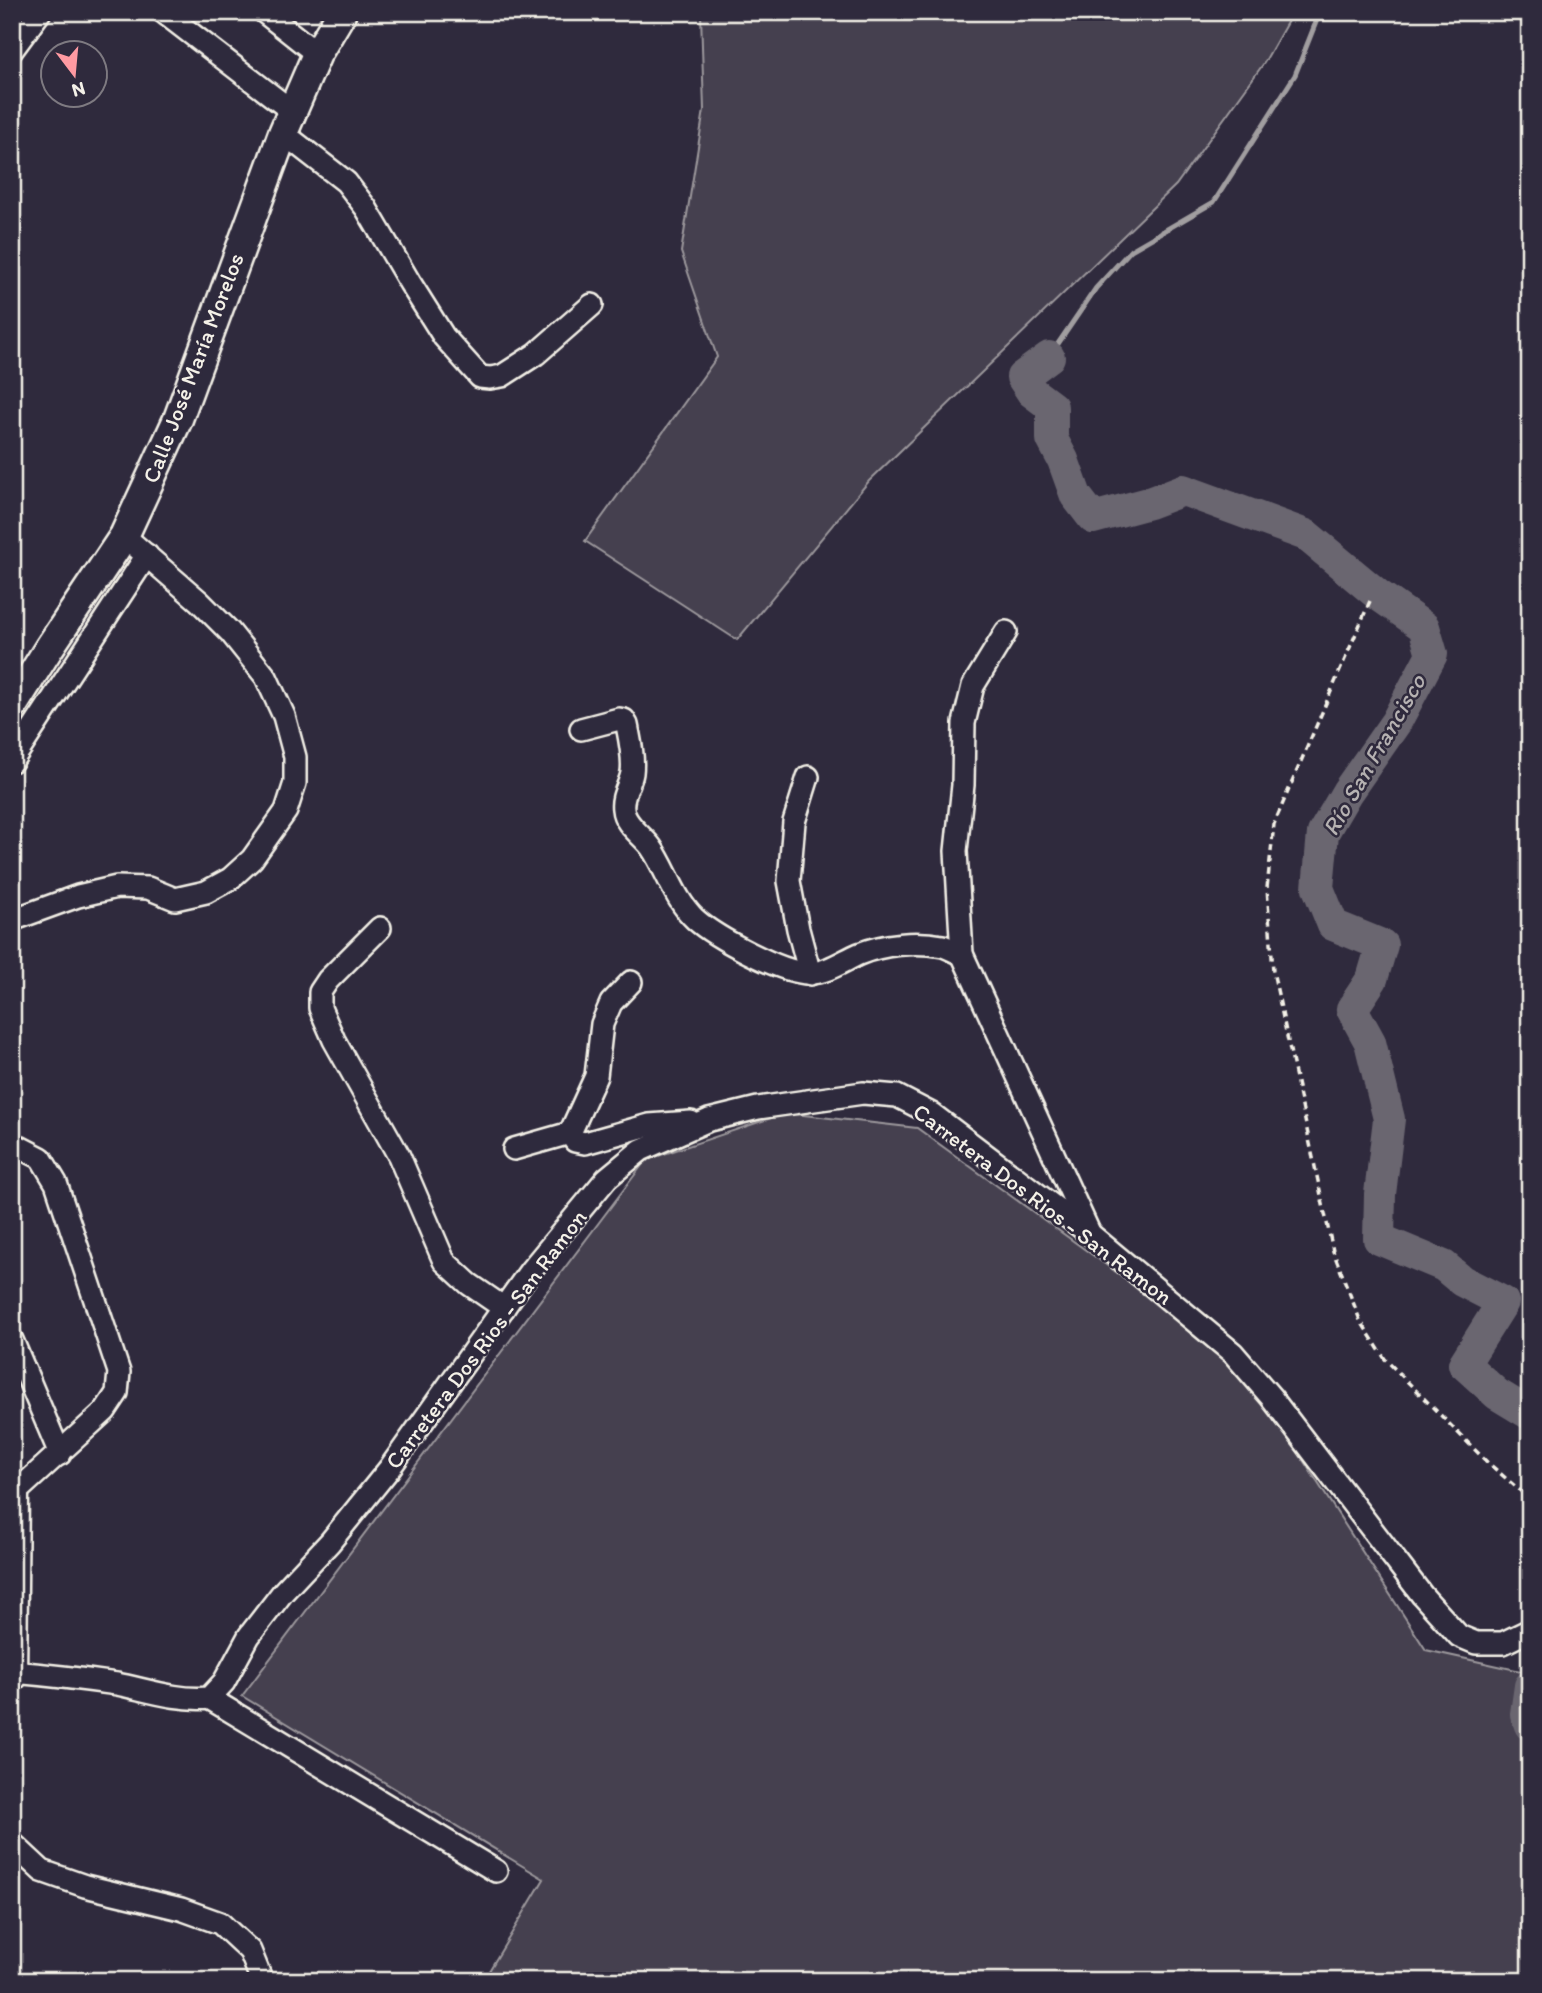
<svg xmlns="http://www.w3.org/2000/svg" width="1542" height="1993" font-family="Itim,sans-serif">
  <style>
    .green { fill: #454050; stroke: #9c989c; stroke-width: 2 }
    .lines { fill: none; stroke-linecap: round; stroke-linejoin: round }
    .stream { stroke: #a19ea0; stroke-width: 5 }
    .river { stroke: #6a6670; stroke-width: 32 }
    .minor-casing { stroke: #f4f1e8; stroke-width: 26 }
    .major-casing { stroke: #f4f1e8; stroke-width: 33 }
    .path { stroke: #f4f1e8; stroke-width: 3.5; stroke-dasharray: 7 5; stroke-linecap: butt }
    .minor { stroke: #2f2a3d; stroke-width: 21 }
    .major { stroke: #2f2a3d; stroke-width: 28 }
    .labels { text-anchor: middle; stroke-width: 5; stroke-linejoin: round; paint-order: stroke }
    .street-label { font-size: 23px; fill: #f4f1e8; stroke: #2f2a3d }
    .water-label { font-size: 24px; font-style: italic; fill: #b6b2b2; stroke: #2f2a3d }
  </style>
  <rect width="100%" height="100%" fill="#2f2a3d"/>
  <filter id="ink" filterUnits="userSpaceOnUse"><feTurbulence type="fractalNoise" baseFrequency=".0143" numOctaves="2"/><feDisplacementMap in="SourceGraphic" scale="14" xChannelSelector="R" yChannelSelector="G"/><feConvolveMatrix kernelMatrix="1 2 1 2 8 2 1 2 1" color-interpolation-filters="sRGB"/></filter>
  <g filter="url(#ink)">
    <!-- green -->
    <g class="green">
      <polygon points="704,12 1293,12 1264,63 1176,185 869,481 737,640 585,541 717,357 681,252 704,110 701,14"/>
      <polygon points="786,1113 917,1128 1239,1361 1426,1650 1530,1673 1530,1981 483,1981 544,1879 242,1696 646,1160"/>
    </g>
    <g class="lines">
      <!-- stream -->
      <polyline class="stream" points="1049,357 1096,288 1131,250 1214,202 1295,75 1320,12"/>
      <!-- river -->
      <g class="river">
        <polyline points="1049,357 1022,377 1032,392 1052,407 1052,439 1063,460 1076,496 1093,518 1149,503 1183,490 1306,535 1377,594 1424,627 1432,654 1396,722 1347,792 1323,833 1318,888 1333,925 1382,945 1372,979 1352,1009 1370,1042 1389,1119 1380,1194 1379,1239 1444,1266 1462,1281 1503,1302 1464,1364 1497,1394 1530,1414"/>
        <polyline points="1530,1686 1526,1714 1530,1725"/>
      </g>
      <defs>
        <g id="minor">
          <polyline points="163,12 293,112"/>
          <polyline points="264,12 317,54"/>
          <polyline points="12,50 40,12"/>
          <polyline points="283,133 346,182 366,208 410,283 444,337 480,377 490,378 502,376 536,354 592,305"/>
          <polyline points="1006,632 973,686 964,723 963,785 956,851 962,954 1089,1232"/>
          <path d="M 581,729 L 619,719 L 624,720 L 627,725 C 630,740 634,758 632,773 C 630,785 621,796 623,809 C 624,824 642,835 651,847 C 667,870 674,899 695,919 C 715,937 783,974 809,973 C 827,973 843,961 859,954 C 883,944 916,941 943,946 C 949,948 956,952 962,954"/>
          <polyline points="12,761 147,555"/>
          <polyline points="808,777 794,822 789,881 798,929 810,974"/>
          <polyline points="12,920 78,896 117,887 148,888 175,899 206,892 230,879 252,859 286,811 295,783 295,757 284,716 266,677 230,632 199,601 124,536"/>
          <polyline points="380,928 328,980 320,992 320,1008 334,1040 399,1156 444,1261 469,1284 504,1308"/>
          <polyline points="570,1133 596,1076 602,1024 611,1003 631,982"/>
          <polyline points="570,1133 575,1141 585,1143 649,1125 691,1122"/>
          <polyline points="12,1143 41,1158 56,1183 119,1372 117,1393 105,1411 14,1494"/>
          <polyline points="514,1149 570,1133"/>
          <polyline points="12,1340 60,1454"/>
          <path d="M 13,1672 C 48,1675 82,1679 117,1684 C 147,1690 178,1701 209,1698 L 224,1682 L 249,1636 L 283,1592 L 330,1542 L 389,1469 L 530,1271 L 607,1178 L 641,1150 L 709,1120 L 758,1108 L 863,1093 L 897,1096 L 932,1114 L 1090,1234 L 1233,1353 L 1271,1397 L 1422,1595 L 1459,1636 L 1476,1643 L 1503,1643 L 1530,1630"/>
          <polyline points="209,1698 496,1871"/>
          <polyline points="12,1843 42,1871 85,1886 181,1909 220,1923 250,1951 262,1981"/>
          <polyline points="12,1979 12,1981"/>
        </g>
        <g id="major">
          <polyline points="12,707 49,648 124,536 178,419 283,133 317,54 342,12"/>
          <polyline points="12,1486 14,1494 12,1677"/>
        </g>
      </defs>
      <!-- minor casing -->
      <use href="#minor" class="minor-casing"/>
      <!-- major casing -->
      <use href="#major" class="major-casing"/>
      <!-- path -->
      <polyline class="path" points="1370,601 1274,824 1267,888 1273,971 1333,1251 1360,1320 1385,1359 1487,1462 1530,1499"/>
      <!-- minor -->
      <use href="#minor" class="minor"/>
      <!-- major -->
      <use href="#major" class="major"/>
    </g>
  </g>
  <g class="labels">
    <!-- street labels -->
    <g class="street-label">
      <text transform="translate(193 368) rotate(-69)" y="8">Calle José María Morelos</text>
      <text transform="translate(1043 1204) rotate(37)" y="8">Carretera Dos Rios - San Ramon</text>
      <text transform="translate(486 1339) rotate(-53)" y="8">Carretera Dos Rios - San Ramon</text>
    </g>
    <!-- water labels -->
    <g class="water-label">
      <text transform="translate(1374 755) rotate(-60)" y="8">Río San Francisco</text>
    </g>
  </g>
  <!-- margin -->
  <rect width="1542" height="1993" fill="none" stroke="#2f2a3d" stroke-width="42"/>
  <rect x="21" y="21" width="1500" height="1951" fill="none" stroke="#f4f1e8" stroke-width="2.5" filter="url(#ink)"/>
  <!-- north arrow -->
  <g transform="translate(74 74) rotate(164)"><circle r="33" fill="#2f2a3d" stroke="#7e7a81" stroke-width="2"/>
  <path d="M0-5L12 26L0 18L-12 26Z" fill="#ff9aa2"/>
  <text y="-10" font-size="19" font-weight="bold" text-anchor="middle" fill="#f4f1e8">N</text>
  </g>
</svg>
